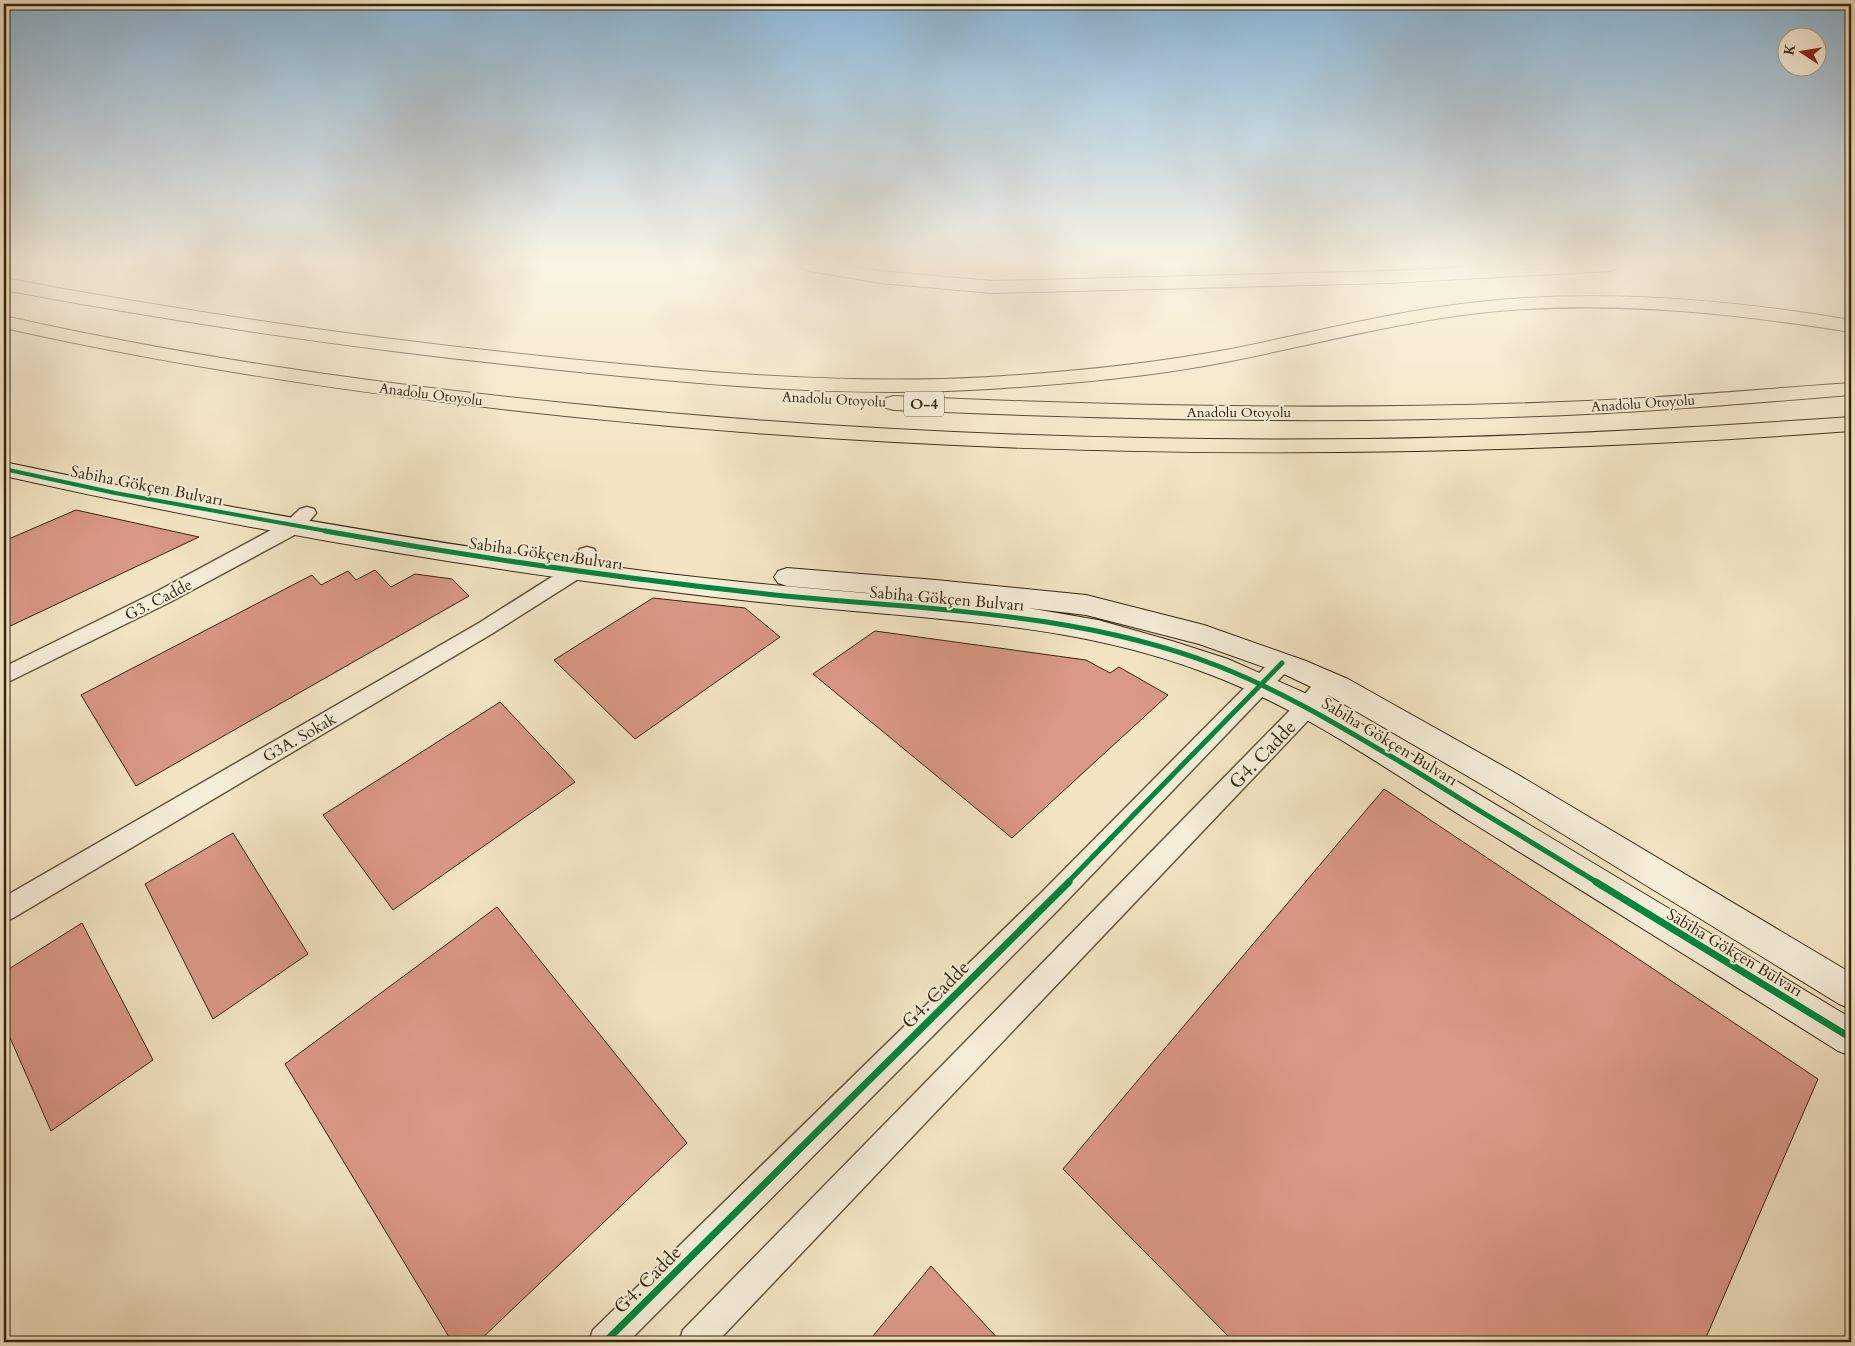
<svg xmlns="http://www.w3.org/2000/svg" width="1855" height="1346" font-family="Cardo,serif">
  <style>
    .building { fill: #da9886; stroke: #35250e }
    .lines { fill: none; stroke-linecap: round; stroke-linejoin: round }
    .street-casing { stroke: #64553c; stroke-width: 3 }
    .secondary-casing { stroke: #35250e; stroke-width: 2 }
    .highway-casing { stroke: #35250e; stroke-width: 2 }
    .street { fill: #f7eed9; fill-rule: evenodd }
    .secondary { fill: #f7eed9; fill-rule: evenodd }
    .highway { fill: #f3e5c4; fill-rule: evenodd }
    .cycleway-far2-casing { stroke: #f7eed9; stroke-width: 6 }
    .cycleway-far1-casing { stroke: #f7eed9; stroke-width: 8 }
    .cycleway-casing { stroke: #f7eed9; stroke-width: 10 }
    .cycleway-far2 { stroke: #00873e; stroke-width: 4 }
    .cycleway-far1 { stroke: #00873e; stroke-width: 5 }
    .cycleway { stroke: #00873e; stroke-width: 7 }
    .labels { text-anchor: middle; stroke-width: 4; stroke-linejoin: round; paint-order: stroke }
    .far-street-label { font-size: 14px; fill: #35250e; stroke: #f7eed9 }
    .shield { fill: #f7eed9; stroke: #6f614b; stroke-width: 1 }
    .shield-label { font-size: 15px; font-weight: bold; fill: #35250e }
    .street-label { font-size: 16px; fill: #35250e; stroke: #f7eed9 }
    .near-street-label { font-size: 19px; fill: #35250e; stroke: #f7eed9 }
  </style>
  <rect width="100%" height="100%" fill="#f3e5c4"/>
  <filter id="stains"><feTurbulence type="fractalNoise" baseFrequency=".004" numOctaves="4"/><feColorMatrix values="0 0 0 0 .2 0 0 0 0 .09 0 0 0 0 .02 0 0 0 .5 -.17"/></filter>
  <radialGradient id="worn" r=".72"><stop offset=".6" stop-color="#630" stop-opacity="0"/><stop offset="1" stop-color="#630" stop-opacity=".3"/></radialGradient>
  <!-- building -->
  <g class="building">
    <polygon points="76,510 199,537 6,628 4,625 4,541"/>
    <polygon points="375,570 391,587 415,574 452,579 469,596 136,786 81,695 312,575 321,585 348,571 356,580"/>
    <polygon points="653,598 745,608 780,637 635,739 554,660"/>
    <polygon points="875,631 1086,660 1110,673 1119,667 1168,695 1012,838 813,674"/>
    <polygon points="500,702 575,782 393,910 323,815"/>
    <polygon points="1384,789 1818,1079 1704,1342 1234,1342 1063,1169"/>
    <polygon points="233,833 308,954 213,1019 145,884"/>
    <polygon points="497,907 687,1143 478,1342 452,1342 285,1064"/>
    <polygon points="82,923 153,1060 51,1131 4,1024 4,972"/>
    <polygon points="931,1266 1001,1342 868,1342"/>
  </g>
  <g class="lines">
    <defs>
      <g id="street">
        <polygon points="307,507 314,509 316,513 300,532 170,602 4,684 4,667 156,592 286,522 300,509"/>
        <polygon points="587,547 594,549 597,554 583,576 493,633 13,918 4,922 4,897 479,623 569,566 580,549"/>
        <polygon points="1282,655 1289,657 1293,663 1289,669 1059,909 628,1342 589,1342 593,1330 1041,893 1275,657"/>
        <polygon points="1328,674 1336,676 1339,682 1316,712 717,1342 679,1342 683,1330 1300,700 1320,676"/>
      </g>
      <g id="secondary">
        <polygon points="801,265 843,265 880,271 992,281 1388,271 1504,265 1619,265 1617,269 1610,271 1388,283 992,293 880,283 810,271 803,269"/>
        <path d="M 4,462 C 213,506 425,543 637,570 C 752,585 868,593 984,603 L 787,586 L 778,583 L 774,577 L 778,571 L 787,568 L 936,580 L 1086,595 L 1204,625 L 1306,661 L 1348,679 L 1510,770 L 1851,973 L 1851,1009 L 1839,1004 L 1488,788 L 1328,695 L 1286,675 L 1199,644 L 1086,615 L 1028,608 L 1098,620 L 1172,641 L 1228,659 L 1325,702 L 1851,1018 L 1851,1056 L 1838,1051 C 1716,974 1594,898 1471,822 C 1385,768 1301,708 1206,673 C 1101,633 998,624 888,614 C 816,608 744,601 673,592 C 448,566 224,525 4,476 Z"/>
      </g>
      <g id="highway">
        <path d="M 4,278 C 191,313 379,340 569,359 C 709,373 848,385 989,377 C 1070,372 1151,364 1231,349 C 1316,332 1401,309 1488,301 C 1609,289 1732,300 1851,320 L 1851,332 C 1731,313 1609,300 1488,312 C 1401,321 1316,344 1231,361 C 1151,377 1070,384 989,389 C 848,398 709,385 569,371 C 379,352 191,325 4,290 Z"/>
        <path d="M 4,316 C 192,358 383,385 575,404 C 838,431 1102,442 1367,439 C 1528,437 1690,428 1851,417 L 1851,431 C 1426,462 1000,461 575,417 C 383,397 192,370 4,328 Z"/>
        <path d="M 1851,383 L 1851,395 C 1763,402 1675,410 1587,414 C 1356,425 1125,420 894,410 L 886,408 L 883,403 L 886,398 L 894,396 C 1125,407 1356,411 1587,401 C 1675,397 1763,389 1851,383 Z"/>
      </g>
    </defs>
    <!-- street casing -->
    <use href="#street" class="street-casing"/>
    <!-- secondary casing -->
    <use href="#secondary" class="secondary-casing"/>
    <!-- highway casing -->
    <use href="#highway" class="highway-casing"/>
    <!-- street -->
    <use href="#street" class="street"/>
    <!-- secondary -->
    <use href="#secondary" class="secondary"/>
    <!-- highway -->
    <use href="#highway" class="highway"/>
    <defs>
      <polyline id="cycleway-far2" points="4,469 115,493 332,532"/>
      <g id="cycleway-far1">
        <path d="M 325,531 C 471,557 618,578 766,594 C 918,610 1073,610 1218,666 C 1287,693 1350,732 1414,770 C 1475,808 1537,846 1598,883"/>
        <polyline points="1067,883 1282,663"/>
      </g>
      <g id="cycleway">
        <polyline points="1596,882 1851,1038"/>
        <polyline points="605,1342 1069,882"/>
      </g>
    </defs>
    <!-- cycleway-far2 casing -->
    <use href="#cycleway-far2" class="cycleway-far2-casing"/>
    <!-- cycleway-far1 casing -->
    <use href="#cycleway-far1" class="cycleway-far1-casing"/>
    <!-- cycleway casing -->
    <use href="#cycleway" class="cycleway-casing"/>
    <!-- cycleway-far2 -->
    <use href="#cycleway-far2" class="cycleway-far2"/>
    <!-- cycleway-far1 -->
    <use href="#cycleway-far1" class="cycleway-far1"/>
    <!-- cycleway -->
    <use href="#cycleway" class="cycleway"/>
  </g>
  <!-- sky -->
  <linearGradient id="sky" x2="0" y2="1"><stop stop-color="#8cb7d8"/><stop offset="0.58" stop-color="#faf3e4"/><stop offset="1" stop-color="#faf3e4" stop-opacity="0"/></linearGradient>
  <rect width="1855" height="454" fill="url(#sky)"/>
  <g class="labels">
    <!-- far-street labels -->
    <g class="far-street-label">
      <text transform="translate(431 394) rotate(7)" y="5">Anadolu Otoyolu</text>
      <text transform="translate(834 399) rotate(3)" y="5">Anadolu Otoyolu</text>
      <text transform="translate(1643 403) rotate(-4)" y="5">Anadolu Otoyolu</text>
      <text x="1239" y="417">Anadolu Otoyolu</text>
    </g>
    <!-- shield labels -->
    <rect class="shield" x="904" y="391.5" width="40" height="25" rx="4"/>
    <g class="shield-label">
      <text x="924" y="409">O-4</text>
    </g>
    <!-- street labels -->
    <g class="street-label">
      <text transform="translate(147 485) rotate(11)" y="6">Sabiha Gökçen Bulvarı</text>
      <text transform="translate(546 553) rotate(8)" y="6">Sabiha Gökçen Bulvarı</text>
      <text transform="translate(947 598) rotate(5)" y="6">Sabiha Gökçen Bulvarı</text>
      <text transform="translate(158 599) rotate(-27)" y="6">G3. Cadde</text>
      <text transform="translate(299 737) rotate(-30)" y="6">G3A. Sokak</text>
      <text transform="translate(1390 741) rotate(31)" y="6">Sabiha Gökçen Bulvarı</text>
      <text transform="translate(1735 952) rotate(31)" y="6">Sabiha Gökçen Bulvarı</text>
    </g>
    <!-- near-street labels -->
    <g class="near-street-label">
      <text transform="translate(1262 754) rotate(-46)" y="7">G4. Cadde</text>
      <text transform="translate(935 994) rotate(-45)" y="7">G4. Cadde</text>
      <text transform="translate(647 1279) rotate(-45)" y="7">G4. Cadde</text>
    </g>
  </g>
  <!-- margin -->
  <rect width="1855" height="1346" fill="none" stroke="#f3e5c4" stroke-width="20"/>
  <rect x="5" y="5" width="1845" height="1336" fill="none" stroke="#35250e" stroke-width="2.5"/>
  <rect x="10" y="10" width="1835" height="1326" fill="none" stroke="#35250e"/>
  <!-- north arrow -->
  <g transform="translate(1802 52) rotate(282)"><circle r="24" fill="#f7eed9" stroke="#a99e88"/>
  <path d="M0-4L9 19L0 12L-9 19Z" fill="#8f2418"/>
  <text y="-8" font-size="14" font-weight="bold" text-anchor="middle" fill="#35250e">K</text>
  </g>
  <rect width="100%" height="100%" filter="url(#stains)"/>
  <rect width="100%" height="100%" fill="url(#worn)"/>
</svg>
